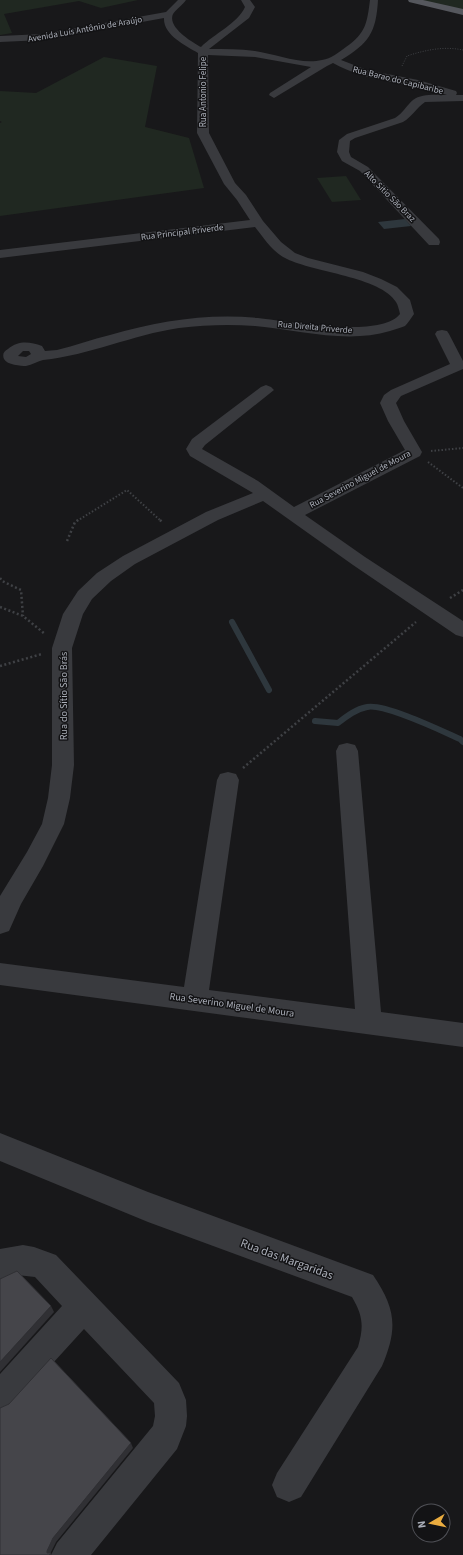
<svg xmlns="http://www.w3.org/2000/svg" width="463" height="1555" font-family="'Source Sans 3',sans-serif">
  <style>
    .green { fill: #202821 }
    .water { fill: #2e373d }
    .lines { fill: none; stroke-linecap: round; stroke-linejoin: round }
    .stream { stroke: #2e373d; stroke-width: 6 }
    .path-far2 { stroke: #3f4145; stroke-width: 1; stroke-dasharray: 1 1.5; stroke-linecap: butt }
    .path-far1 { stroke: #3f4145; stroke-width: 2; stroke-dasharray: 1.5 2; stroke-linecap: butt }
    .path { stroke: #3f4145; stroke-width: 2.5; stroke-dasharray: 2 2.5; stroke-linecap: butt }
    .minor { fill: #393a3e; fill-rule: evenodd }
    .major { fill: #55575d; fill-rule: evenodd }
    .shaded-wall { fill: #303034 }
    .building { fill: #45454a; stroke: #303034 }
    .labels { text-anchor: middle; stroke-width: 3; stroke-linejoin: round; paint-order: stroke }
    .far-street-label { font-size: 9px; fill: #abafb9; stroke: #131315 }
    .street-label { font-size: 10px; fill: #abafb9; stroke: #131315 }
    .near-street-label { font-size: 12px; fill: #abafb9; stroke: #131315 }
  </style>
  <rect width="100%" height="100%" fill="#18181a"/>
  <!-- green -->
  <g class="green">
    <polygon points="0,0 138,0 101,8 79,1 4,14 12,33 0,35"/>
    <polygon points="421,0 463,0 463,12"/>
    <polygon points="104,57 157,66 145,127 189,138 204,188 0,216 0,123 2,122 0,121 0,91 36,93"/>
    <polygon points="346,176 361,200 332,202 317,178"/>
  </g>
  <!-- water -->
  <polygon class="water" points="405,219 411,226 384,229 378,222"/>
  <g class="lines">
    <!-- stream -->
    <g class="stream">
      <polyline points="232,622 269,690"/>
      <path d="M 315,721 L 338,723 C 347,716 356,709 367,707 C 384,703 442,731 460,739 L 463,742"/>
    </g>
    <!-- path-far2 -->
    <path class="path-far2" d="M 402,66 L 407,56 C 425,50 444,46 463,50"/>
    <!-- path-far1 -->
    <g class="path-far1">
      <polyline points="431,451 463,448"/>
      <polyline points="428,462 463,488"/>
      <polyline points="77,521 127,490 161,521"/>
    </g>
    <!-- path -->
    <g class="path">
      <polyline points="160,520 162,522"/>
      <polyline points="67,541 75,522 78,520"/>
      <polyline points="0,578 2,581 21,590 23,616"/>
      <polyline points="450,598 463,590"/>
      <polyline points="0,607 23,616 45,634"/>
      <polyline points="0,666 42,654"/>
      <polyline points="243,768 416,622"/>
    </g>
    <!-- minor -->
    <g class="minor">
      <path d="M 178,0 L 186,0 C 183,5 176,9 173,14 C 167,27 192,42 201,47 C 214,34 238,23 245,7 L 241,0 L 250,0 L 255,7 L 249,18 L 209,49 C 225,49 240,49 255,51 C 276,54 301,65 322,60 C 331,59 339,52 346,47 C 366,33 367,23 370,0 L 378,0 C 376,33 369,43 341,60 L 367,70 L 418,80 L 456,91 L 457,93 L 456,95 L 463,95 L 463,101 L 425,102 C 416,108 412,117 403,122 L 355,138 L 350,141 L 349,152 L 351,157 L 368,167 L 439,239 L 440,242 L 439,245 L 429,245 L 360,171 L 342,161 L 337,152 L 339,140 L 347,134 L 395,118 C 403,113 406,106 413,100 C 422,93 437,95 447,95 C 410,82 368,83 333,63 L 327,66 L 274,98 L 269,95 L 270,93 L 311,67 L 255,57 L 208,55 L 209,133 L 235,183 L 246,195 L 263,221 L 281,242 L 295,253 L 308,258 L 363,272 L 381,279 L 397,287 L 410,300 L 414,314 C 411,318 408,323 405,326 C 401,328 395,329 390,331 C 347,344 299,330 255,326 C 229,324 204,325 179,328 C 132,335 90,355 43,360 C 38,361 32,365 26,366 C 21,366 7,365 4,359 C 2,354 4,351 8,349 C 19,340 30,342 42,346 L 45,351 L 57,350 C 75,346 92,339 110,335 C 158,321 208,313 258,318 C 288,321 380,339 400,314 C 399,310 398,305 396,302 C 381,277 313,272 287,259 C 273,253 264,238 255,227 L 0,258 L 0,250 L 250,220 L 237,200 L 224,184 L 197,133 L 198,53 C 186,46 163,35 164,18 L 43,40 L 0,42 L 0,36 L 43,34 L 166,12 ZM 23,351 L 29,351 L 31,354 L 26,357 L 18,356 Z"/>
      <polygon points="442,330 447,331 449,334 463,361 463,369 401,396 396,403 404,421 422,452 420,456 305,515 365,557 463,621 463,637 456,635 353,565 263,501 218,520 135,564 111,581 92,599 83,614 72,648 74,765 70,798 64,824 43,866 21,904 9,931 0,934 0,896 27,852 42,824 48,798 52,765 52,648 63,614 78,591 97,573 123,556 206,512 253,493 190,456 186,449 192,439 261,387 266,385 271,387 274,390 205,445 202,449 258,481 294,507 405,450 388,421 380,403 384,395 391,390 450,364 435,334 437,331"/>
      <polygon points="347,743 355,745 358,751 381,1012 463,1023 463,1047 0,985 0,963 184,987 217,780 220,774 228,772 236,774 239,780 209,990 355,1009 336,751 339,745"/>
      <path d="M 0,1133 L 148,1192 L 373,1275 C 396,1309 398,1328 382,1366 L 301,1497 L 289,1502 L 277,1497 L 272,1485 L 277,1473 L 358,1347 C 364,1326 363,1316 352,1297 L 148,1222 L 0,1161 Z"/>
      <polygon points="23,1245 34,1247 56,1255 179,1383 186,1400 187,1416 186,1426 177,1449 91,1555 51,1555 57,1543 153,1426 155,1416 154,1403 84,1329 11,1409 0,1414 0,1374 62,1306 35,1277 17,1275 0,1279 0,1249"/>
    </g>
    <!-- major -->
    <polygon class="major" points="408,0 423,0 463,9 463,15 409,2"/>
  </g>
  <!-- shaded-wall -->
  <g class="shaded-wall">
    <polygon points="51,1306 54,1312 0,1372 0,1362"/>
    <polygon points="131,1443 133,1448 56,1542 50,1554 51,1553 52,1555 49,1555 47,1553 47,1551 53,1538"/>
  </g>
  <!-- building -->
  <g class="building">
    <polygon points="17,1271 51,1306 0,1362 0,1279"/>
    <polygon points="51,1358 131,1443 53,1538 47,1551 47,1553 51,1553 49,1555 0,1555 0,1408 9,1404"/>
  </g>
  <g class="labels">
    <!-- far-street labels -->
    <g class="far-street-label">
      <text transform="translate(85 29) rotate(-10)" y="3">Avenida Luís Antônio de Araújo</text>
      <text transform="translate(398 80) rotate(14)" y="3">Rua Barao do Capibaribe</text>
      <text transform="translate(203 92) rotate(-90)" y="3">Rua Antonio Felipe</text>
      <text transform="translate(390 196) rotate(45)" y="3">Alto Sitio São Braz</text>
      <text transform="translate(182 232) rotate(-7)" y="3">Rua Principal Priverde</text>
      <text transform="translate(315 327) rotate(5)" y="3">Rua Direita Priverde</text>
      <text transform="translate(360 479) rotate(-28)" y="3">Rua Severino Miguel de Moura</text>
    </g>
    <!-- street labels -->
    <g class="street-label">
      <text transform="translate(63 696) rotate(-90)" y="4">Rua do Sítio São Brás</text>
      <text transform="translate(232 1004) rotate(8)" y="4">Rua Severino Miguel de Moura</text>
    </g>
    <!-- near-street labels -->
    <g class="near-street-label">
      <text transform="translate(287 1259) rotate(20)" y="4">Rua das Margaridas</text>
    </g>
  </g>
  <!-- north arrow -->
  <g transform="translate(431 1523) rotate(261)"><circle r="19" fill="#131315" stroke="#505157"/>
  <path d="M0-3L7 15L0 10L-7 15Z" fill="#eaac3f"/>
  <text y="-6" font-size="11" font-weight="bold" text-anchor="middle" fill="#abafb9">N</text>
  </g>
</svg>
